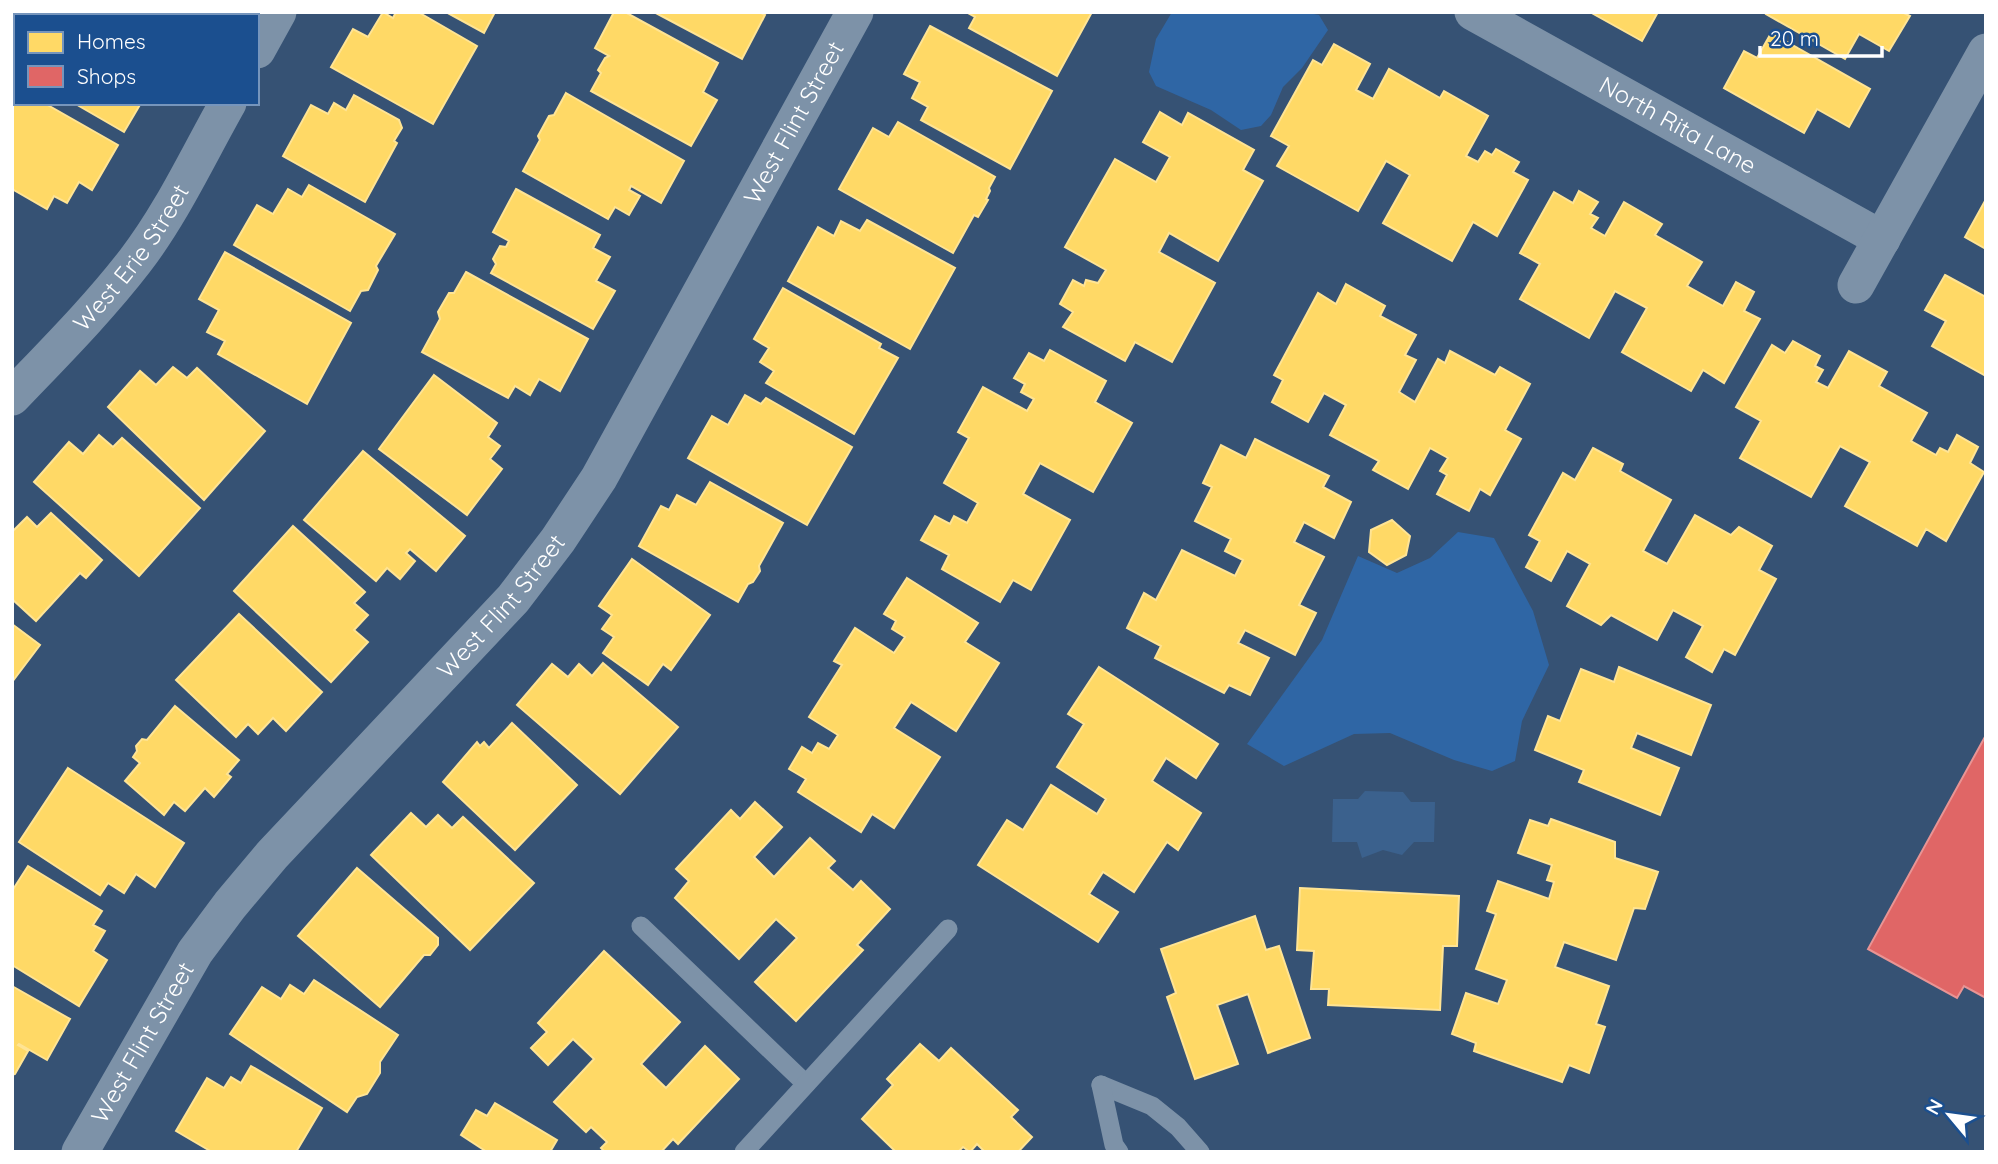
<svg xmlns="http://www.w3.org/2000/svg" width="1998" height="1164" font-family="Quicksand,sans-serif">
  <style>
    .green { fill: #2f66a5 }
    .water { fill: #3b618d }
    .homes { fill: #ffd966; stroke: #ffe494; stroke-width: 2 }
    .shops { fill: #e06666; stroke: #e99494; stroke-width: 2 }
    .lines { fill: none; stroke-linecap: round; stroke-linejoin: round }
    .lane { stroke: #7d92a8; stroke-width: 19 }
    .street { stroke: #7d92a8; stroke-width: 37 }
    .labels { text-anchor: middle; stroke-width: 7; stroke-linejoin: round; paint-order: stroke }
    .street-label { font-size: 24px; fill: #fff; stroke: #1b4f8f }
  </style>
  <rect width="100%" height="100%" fill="#365274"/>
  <!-- green -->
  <g class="green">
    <polygon points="1172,12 1303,12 1319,15 1328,30 1302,68 1283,87 1271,115 1261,126 1241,130 1211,110 1156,86 1149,72 1156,39"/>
    <polygon points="1458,532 1494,538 1533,611 1549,665 1522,721 1515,761 1492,771 1454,760 1390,733 1354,734 1284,766 1247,744 1322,640 1358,556 1397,573 1430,558"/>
  </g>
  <!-- water -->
  <polygon class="water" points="1365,791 1403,792 1411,802 1435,802 1434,842 1414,842 1402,855 1383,850 1362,858 1357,842 1332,842 1333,799 1358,799"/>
  <!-- homes -->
  <g class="homes">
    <polygon points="383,12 393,18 396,12 418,12 477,46 433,124 331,67 353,29 368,37"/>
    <polygon points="446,12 495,12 484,33"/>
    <polygon points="614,12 625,12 718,63 703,92 717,100 691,146 591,91 601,73 598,70 605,58 609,56 595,48"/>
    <polygon points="654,12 759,12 765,15 742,59"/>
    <polygon points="966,12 1092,12 1057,76 969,28 975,17"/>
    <polygon points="1590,12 1658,12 1642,41"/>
    <polygon points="1767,12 1902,12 1910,16 1889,51 1859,34 1845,59 1766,14"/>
    <polygon points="930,26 1052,91 1010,169 921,120 928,107 912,98 920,82 904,74"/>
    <polygon points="1771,33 1870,89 1849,127 1817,109 1804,133 1724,88 1744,51 1757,58"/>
    <polygon points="1334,44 1370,64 1356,90 1373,99 1389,69 1440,98 1444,91 1488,116 1466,156 1478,162 1485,151 1492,155 1496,149 1519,162 1513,172 1528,180 1497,236 1473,222 1452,261 1383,223 1410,175 1386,161 1358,211 1277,166 1289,146 1271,136 1313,60 1322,65"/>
    <polygon points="16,89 16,103 44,103 118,145 92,190 79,182 67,203 54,196 47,209 12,189 12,95"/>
    <polygon points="566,93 684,161 661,203 631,186 629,190 640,196 629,215 615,207 608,219 523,171 540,140 538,136 549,116 554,115"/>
    <polygon points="354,95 399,120 402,128 394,141 397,143 365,202 283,156 311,105 328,114 334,103 346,110"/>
    <polygon points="74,103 141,103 124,132"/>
    <polygon points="1160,112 1182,125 1188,113 1254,150 1243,170 1263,181 1218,261 1169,233 1159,252 1215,283 1172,362 1135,342 1125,361 1063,327 1073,312 1060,304 1073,280 1084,286 1086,280 1098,283 1106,270 1065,247 1115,159 1156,182 1170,157 1143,142"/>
    <polygon points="898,122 995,177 989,188 990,191 986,199 988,200 978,217 974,215 953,253 839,189 873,128 889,137"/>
    <polygon points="309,185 395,234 376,266 378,270 368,290 361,291 350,311 234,245 257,205 273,214 288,189 302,197"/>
    <polygon points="516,189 600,235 593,248 610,257 596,281 615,291 593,329 491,273 496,264 493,259 500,246 506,247 509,241 493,232"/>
    <polygon points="1579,191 1598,202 1590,214 1598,218 1591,228 1605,236 1624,202 1662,224 1655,235 1702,262 1687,286 1723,306 1736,282 1754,292 1744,311 1760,319 1724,383 1703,370 1691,391 1622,352 1647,308 1615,291 1589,338 1520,299 1540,264 1520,253 1554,192 1573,203"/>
    <polygon points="1985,201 1986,202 1986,249 1965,237"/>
    <polygon points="867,220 955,268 910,349 788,281 818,227 834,236 841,221 860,231"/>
    <polygon points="225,252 351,323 307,404 218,354 225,341 207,332 219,310 199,299"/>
    <polygon points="466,272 588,339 560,391 539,379 530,395 515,386 508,398 422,352 440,319 438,312 449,293 454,293"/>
    <polygon points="1945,275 1986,297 1986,376 1932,346 1946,321 1925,310"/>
    <polygon points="1346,284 1385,306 1380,316 1416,335 1405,355 1416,360 1399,392 1415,402 1438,359 1445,363 1450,351 1495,375 1500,367 1530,384 1505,430 1521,439 1490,495 1480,489 1469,511 1437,494 1447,475 1440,471 1448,458 1430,448 1408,489 1373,470 1379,461 1330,435 1346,405 1324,393 1308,422 1272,402 1283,380 1274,375 1318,293 1336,304"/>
    <polygon points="783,288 881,344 879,348 898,358 854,434 766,383 774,371 760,362 769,348 754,339"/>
    <polygon points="1793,341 1820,356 1815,366 1823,370 1816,382 1828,388 1849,351 1887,372 1879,386 1927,413 1911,441 1936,455 1940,448 1948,452 1957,435 1978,447 1970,463 1984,472 1946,541 1926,529 1917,546 1845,506 1870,462 1840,446 1811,497 1740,458 1761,421 1736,407 1772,345 1785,353"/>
    <polygon points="1050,350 1106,381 1095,402 1132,423 1093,492 1040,463 1023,494 1070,520 1031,590 1013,580 1000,602 942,569 949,555 921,540 935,516 950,524 954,516 967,523 978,503 944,483 969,438 958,432 983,387 1027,411 1034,399 1021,392 1025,384 1014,378 1029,353 1044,361"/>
    <polygon points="173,367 187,378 197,368 265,431 204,500 108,407 140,371 156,385"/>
    <polygon points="434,375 497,423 488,437 500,446 490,459 502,469 467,515 379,449"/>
    <polygon points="745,395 761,404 766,398 852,447 807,525 688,458 712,416 728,425"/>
    <polygon points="99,435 113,447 122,438 200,508 139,576 34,482 69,442 83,454"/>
    <polygon points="1255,439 1329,476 1323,487 1351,502 1334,538 1304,522 1294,542 1324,557 1299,605 1316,613 1295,655 1245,630 1238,643 1269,658 1250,695 1229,685 1224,693 1155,658 1161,646 1127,628 1144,593 1156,600 1182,550 1235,576 1243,560 1225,551 1231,539 1195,521 1212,487 1203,483 1221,445 1246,458"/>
    <polygon points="1593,448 1623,464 1620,471 1671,500 1643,551 1667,564 1695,515 1731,535 1739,527 1772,546 1759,570 1776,579 1735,655 1724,649 1712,672 1686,657 1703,626 1673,610 1657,640 1611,615 1601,625 1567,606 1590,564 1567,551 1551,581 1526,567 1540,541 1529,535 1563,473 1575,480"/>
    <polygon points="363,451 465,536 436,571 410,549 406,553 415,561 400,579 387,568 376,581 304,520"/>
    <polygon points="710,482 783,523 759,566 760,571 753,582 748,584 738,602 639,546 661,506 669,510 677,495 696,505"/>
    <polygon points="51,513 102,560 86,578 80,573 36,621 12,599 12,532 27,517 37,527"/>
    <polygon points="1392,520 1410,536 1406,555 1387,565 1369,552 1371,530"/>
    <polygon points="293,526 365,592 354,603 368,615 354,630 368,642 331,682 234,591"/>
    <polygon points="632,559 710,615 671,670 663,664 648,685 603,653 614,637 602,629 612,615 599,606"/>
    <polygon points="907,578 978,623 965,642 999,663 956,731 911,702 894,728 940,757 894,828 872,814 861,832 798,792 806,779 789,769 802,747 812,753 818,743 829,749 838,735 809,717 842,665 834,661 855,628 894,653 905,637 892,629 896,621 884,614"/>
    <polygon points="239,614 322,692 286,731 273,718 258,734 248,724 236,737 176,680"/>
    <polygon points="12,624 40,645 12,682"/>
    <polygon points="603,663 678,727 620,794 517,705 552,664 568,677 579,664 592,676"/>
    <polygon points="1099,667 1218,744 1196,778 1166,758 1152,781 1201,813 1178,850 1167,842 1134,892 1103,872 1089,894 1118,912 1098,942 978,865 1007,820 1023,830 1051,785 1097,814 1106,799 1057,767 1084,724 1068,714"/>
    <polygon points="1619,667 1711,705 1691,755 1637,733 1631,748 1679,768 1660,815 1579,782 1584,770 1535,750 1548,716 1560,721 1581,669 1614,682"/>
    <polygon points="175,706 239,760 227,774 231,777 214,797 205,788 185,811 174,802 164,815 125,781 140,763 133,757 137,751 136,746 142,739 147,740"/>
    <polygon points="512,723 577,785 515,850 443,782 477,742 480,746 484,742 489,748"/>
    <polygon points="68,768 184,843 155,887 136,874 124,893 108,883 100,895 19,842"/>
    <polygon points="755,802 782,827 754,857 774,877 810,838 835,861 828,868 853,890 861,881 890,909 857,945 863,950 796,1021 755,982 797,938 776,919 739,959 675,898 689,881 676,869 731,810 740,819"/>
    <polygon points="411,813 426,827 438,815 452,828 463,817 534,883 470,950 371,855"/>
    <polygon points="1551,819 1615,842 1615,858 1658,872 1645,909 1634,908 1616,960 1564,942 1555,967 1609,986 1596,1024 1605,1027 1589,1073 1569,1065 1562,1082 1474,1051 1476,1043 1452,1034 1466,993 1498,1004 1507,980 1476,969 1496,914 1487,911 1498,881 1549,899 1554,882 1547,880 1552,865 1518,853 1530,820 1548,826"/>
    <polygon points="28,866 102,911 93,925 105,931 93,951 107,960 79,1006 12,965 12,891"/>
    <polygon points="357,868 438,938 438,945 430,955 424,955 380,1007 298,936"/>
    <polygon points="1300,888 1459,896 1457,946 1443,946 1440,1010 1328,1005 1329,989 1311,989 1314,951 1297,950"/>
    <polygon points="1255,916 1266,950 1279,946 1310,1038 1268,1053 1248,994 1217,1005 1238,1064 1195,1079 1167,997 1176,993 1161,949"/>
    <polygon points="604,951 680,1022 641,1064 666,1088 705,1046 739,1079 678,1144 673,1139 661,1152 605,1152 601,1148 607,1142 591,1127 586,1132 554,1102 594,1059 573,1039 548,1065 531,1048 547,1032 538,1023"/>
    <polygon points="314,980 398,1035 380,1062 380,1073 367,1094 357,1097 347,1112 230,1034 262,987 281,999 290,985 304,994"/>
    <polygon points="12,986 70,1019 47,1060 19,1044 18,1045 28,1051 15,1074 12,1075"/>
    <polygon points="920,1044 939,1061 951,1048 1018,1110 1011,1117 1032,1137 1018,1152 985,1152 977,1144 970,1152 963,1147 958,1152 896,1152 862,1119 893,1085 887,1079"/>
    <polygon points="251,1066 322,1108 296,1152 212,1152 176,1131 207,1078 224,1088 231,1077 241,1083"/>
    <polygon points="495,1103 557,1140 550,1152 487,1152 461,1135 476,1110 487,1116"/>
  </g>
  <!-- shops -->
  <polygon class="shops" points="1986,735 1986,998 1964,986 1957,998 1868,949"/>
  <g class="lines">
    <!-- lane -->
    <g class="lane">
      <polyline points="641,926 806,1084"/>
      <polyline points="1101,1085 1152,1106 1178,1127 1200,1152"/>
      <polyline points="1101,1085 1114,1145 1119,1152"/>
      <polyline points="744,1152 948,929"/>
    </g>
    <!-- street -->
    <g class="street">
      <path id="s1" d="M 1473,12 L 1882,239"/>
      <polyline points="257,50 278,12"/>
      <polyline points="1856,285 1986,52"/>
      <path id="s2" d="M 12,397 C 54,353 98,309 135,261 C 172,213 198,156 228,103"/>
      <path id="s3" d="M 80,1152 L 195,952 L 230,905 L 272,855 L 513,599 L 558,540 L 599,478 L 855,12"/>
    </g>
  </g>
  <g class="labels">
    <!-- street labels -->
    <g class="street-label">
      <text dy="8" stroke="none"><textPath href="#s3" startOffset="1260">West Flint Street</textPath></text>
      <text dy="8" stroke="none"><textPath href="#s1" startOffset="234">North Rita Lane</textPath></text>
      <text dy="8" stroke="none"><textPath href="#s2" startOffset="184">West Erie Street</textPath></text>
      <text dy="8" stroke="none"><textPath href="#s3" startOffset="693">West Flint Street</textPath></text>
      <text dy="8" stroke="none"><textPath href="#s3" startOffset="126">West Flint Street</textPath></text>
    </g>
  </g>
  <!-- border -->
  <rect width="1998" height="1164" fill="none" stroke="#ffffff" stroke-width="28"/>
  <!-- legend -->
  <rect x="14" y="14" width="245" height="91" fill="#1b4f8f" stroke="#7695bc" stroke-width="2"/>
  <rect x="28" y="32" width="35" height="21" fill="#ffd966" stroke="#7695bc" stroke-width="2"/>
  <text x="77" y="49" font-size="21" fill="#ffffff">Homes</text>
  <rect x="28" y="66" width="35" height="21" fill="#e06666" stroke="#7695bc" stroke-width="2"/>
  <text x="77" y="84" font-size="21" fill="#ffffff">Shops</text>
  <!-- north arrow -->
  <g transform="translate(1949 1115) rotate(299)" stroke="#1b4f8f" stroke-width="5" paint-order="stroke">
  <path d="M0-5L12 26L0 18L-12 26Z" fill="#ffffff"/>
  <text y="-10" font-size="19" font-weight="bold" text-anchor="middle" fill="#ffffff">N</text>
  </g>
  <!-- scale -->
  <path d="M1760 46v10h122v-10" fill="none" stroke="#ffffff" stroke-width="3.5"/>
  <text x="1770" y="46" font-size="21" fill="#ffffff" stroke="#1b4f8f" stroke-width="5" paint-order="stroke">20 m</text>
</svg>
